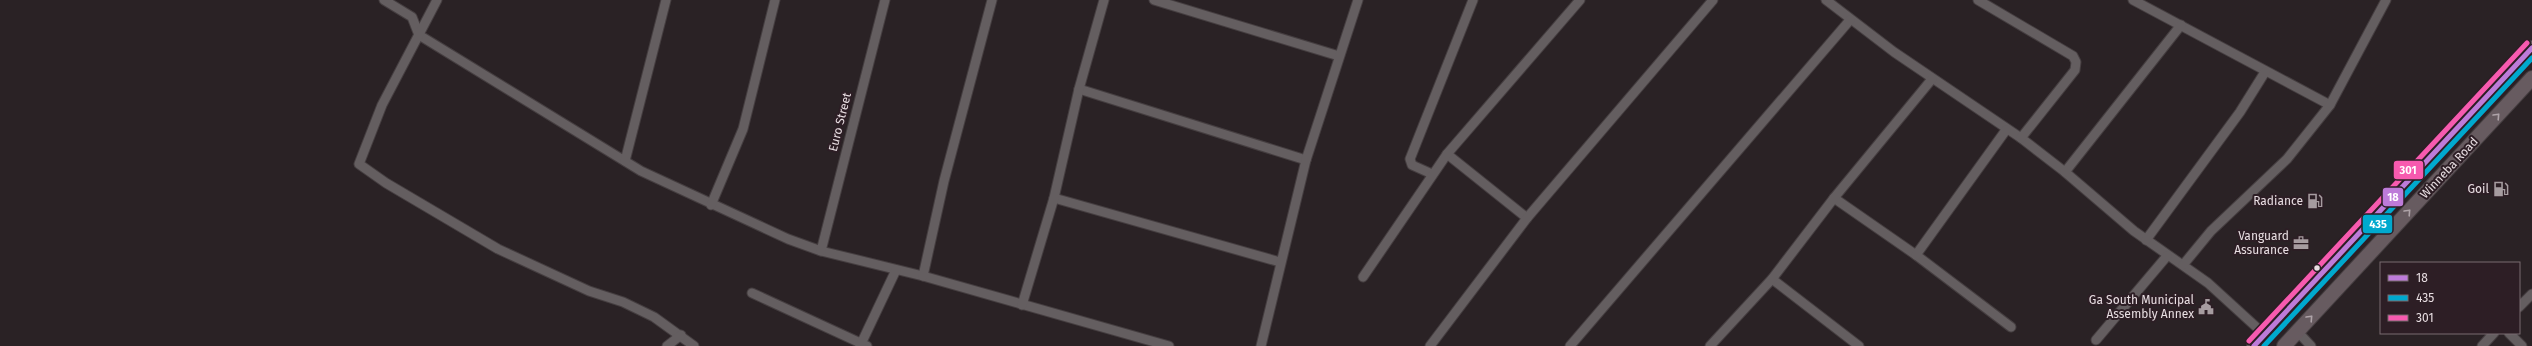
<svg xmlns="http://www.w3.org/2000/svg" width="2532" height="346" font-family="'Fira Sans',sans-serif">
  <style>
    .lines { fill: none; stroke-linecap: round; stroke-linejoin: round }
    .minor-casing { stroke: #453e40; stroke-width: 11 }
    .trunk-casing { stroke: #453e40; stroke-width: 16 }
    .minor { stroke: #645e60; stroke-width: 9 }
    .trunk { stroke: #675b60; stroke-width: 14 }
    .bus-1-casing { stroke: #2d1e25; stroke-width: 8 }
    .bus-2-casing { stroke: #2d1e25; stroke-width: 8 }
    .bus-3-casing { stroke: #2d1e25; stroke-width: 8 }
    .bus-1 { stroke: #bd7bd9; stroke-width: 5 }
    .bus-2 { stroke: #00a9ce; stroke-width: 5 }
    .bus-3 { stroke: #f75aaf; stroke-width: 5 }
    .oneway { stroke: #aea3a8 }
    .bus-dot { fill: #e8dee2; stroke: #2d1e25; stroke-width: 1.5 }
    .labels { text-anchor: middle; stroke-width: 4; stroke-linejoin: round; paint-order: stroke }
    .street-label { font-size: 12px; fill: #e8dee2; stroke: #2d1e25 }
    .poi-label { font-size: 12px; fill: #e8dee2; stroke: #2d1e25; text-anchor: end }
    .line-badge { stroke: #2d1e25; stroke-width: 1.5 }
    .badge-label { font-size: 11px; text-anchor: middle; font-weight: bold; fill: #fff }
  </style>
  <rect width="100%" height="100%" fill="#2a2225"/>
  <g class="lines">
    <defs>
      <g id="minor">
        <polyline points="384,0 412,17 419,35 641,171 788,239 821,251 923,276 1169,346"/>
        <polyline points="437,0 382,105 359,164 386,183 498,249 589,291 623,302 654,317 694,346"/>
        <polyline points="1154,0 1339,56"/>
        <polyline points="1826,0 1894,52 2021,138 2065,172 2134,231 2208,283 2265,335"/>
        <polyline points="1978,0 2073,56 2076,62 2075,70 2021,138"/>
        <polyline points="2133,0 2330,105"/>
        <polyline points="1079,89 1306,160"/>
        <polyline points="1447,154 1527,218"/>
        <polyline points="625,161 666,0"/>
        <polyline points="2065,172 2181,25"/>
        <polyline points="1432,174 1412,165 1410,159 1473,0"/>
        <polyline points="1054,198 1280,262"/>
        <polyline points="1834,198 1916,255 2011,327"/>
        <polyline points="711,205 743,129 775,0"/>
        <polyline points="2146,240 2240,112 2265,72"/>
        <polyline points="821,251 885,0"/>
        <polyline points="1916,255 2006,130"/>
        <polyline points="2183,265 2211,231 2287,159 2330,105 2386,0"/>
        <polyline points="923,276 944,181 992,0"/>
        <polyline points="1363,277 1447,154 1580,0"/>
        <polyline points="1772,279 1859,346"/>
        <polyline points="752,293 867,346"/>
        <polyline points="1022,305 1054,198 1079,89 1104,0"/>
        <polyline points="2519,307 2532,294"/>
        <polyline points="2297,331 2311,346"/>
        <polyline points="2509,333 2522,346"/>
        <polyline points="2096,340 2167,256"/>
        <polyline points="667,346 681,335"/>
        <polyline points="860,346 896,270"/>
        <polyline points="1261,346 1306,160 1358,0"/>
        <polyline points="1430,346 1527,218 1713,0"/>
        <polyline points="1570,346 1850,20"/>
        <polyline points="1710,346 1772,279 1834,198 1932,79"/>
        <polyline points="2482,346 2494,333"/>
      </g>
      <g id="trunk">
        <polyline points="2254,346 2532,48"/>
        <polyline points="2284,346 2532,78"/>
      </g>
    </defs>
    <!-- minor casing -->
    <use href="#minor" class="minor-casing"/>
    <!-- trunk casing -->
    <use href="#trunk" class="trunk-casing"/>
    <!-- minor -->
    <use href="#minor" class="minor"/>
    <!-- trunk -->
    <use href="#trunk" class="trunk"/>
    <defs>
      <polyline id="bus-1" points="2254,346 2532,48"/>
      <polyline id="bus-2" points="2264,346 2532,58"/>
      <polyline id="bus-3" points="2249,341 2527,43"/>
    </defs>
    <!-- bus-1 casing -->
    <use href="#bus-1" class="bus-1-casing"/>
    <!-- bus-2 casing -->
    <use href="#bus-2" class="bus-2-casing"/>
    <!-- bus-3 casing -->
    <use href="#bus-3" class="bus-3-casing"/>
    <!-- bus-1 -->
    <use href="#bus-1" class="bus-1"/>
    <!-- bus-2 -->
    <use href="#bus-2" class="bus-2"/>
    <!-- bus-3 -->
    <use href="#bus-3" class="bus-3"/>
  </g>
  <!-- one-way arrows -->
  <defs><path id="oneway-chevron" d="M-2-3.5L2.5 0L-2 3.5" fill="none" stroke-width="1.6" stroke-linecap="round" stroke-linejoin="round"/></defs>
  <g class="oneway">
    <use href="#oneway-chevron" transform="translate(2497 116) rotate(-47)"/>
    <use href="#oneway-chevron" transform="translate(2408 212) rotate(-47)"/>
    <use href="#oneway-chevron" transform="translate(2310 318) rotate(-47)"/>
  </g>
  <!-- icons -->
  <defs>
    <symbol id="fuel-bare" viewBox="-9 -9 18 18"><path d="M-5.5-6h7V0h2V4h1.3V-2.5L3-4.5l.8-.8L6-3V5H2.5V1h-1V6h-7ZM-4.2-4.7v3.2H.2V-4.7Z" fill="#a69ca0" stroke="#2d1e25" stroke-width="2.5" paint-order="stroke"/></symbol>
    <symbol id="office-bare" viewBox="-9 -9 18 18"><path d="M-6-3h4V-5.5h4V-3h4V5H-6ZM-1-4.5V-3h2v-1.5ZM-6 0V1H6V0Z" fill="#a69ca0" stroke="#2d1e25" stroke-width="2.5" paint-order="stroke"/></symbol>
    <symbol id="civic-bare" viewBox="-9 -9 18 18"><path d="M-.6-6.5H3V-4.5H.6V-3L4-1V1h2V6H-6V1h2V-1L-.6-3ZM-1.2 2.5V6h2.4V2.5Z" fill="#a69ca0" stroke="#2d1e25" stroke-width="2.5" paint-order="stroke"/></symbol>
  </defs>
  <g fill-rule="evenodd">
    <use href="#fuel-bare" x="2490" y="178" width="22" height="22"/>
    <use href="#fuel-bare" x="2304" y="190" width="22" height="22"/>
    <use href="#office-bare" x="2290" y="232" width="22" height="22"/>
    <use href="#civic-bare" x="2195" y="296" width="22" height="22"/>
  </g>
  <!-- markers -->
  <circle class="bus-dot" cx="2317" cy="268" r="3.5"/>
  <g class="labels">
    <!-- street labels -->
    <g class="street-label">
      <text transform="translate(840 122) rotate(-76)" y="4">Euro Street</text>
      <text transform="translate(2449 168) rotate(-47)" y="4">Winneba Road</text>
    </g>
    <!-- poi labels -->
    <g class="poi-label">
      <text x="2489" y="193">Goil</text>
      <text x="2303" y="205">Radiance</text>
      <text x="2289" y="240">Vanguard<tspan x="2289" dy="14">Assurance</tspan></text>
      <text x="2194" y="304">Ga South Municipal<tspan x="2194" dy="14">Assembly Annex</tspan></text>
    </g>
  </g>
  <g class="line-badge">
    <rect x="2393" y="160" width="31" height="20" rx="4" fill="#f75aaf"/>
    <rect x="2382" y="187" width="22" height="20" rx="4" fill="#bd7bd9"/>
    <rect x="2362" y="214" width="31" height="20" rx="4" fill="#00a9ce"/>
  </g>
  <g class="badge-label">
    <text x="2408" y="174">301</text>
    <text x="2393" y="201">18</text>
    <text x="2378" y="228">435</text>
  </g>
  <!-- legend -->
  <rect x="2380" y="262" width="140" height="72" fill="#2d1e25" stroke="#786b71"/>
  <rect x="2388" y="275" width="20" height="6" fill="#bd7bd9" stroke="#786b71"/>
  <text x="2416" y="282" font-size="12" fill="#e8dee2">18</text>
  <rect x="2388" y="295" width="20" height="6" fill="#00a9ce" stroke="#786b71"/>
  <text x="2416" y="302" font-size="12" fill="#e8dee2">435</text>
  <rect x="2388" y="315" width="20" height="6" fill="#f75aaf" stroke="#786b71"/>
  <text x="2416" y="322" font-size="12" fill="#e8dee2">301</text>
</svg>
